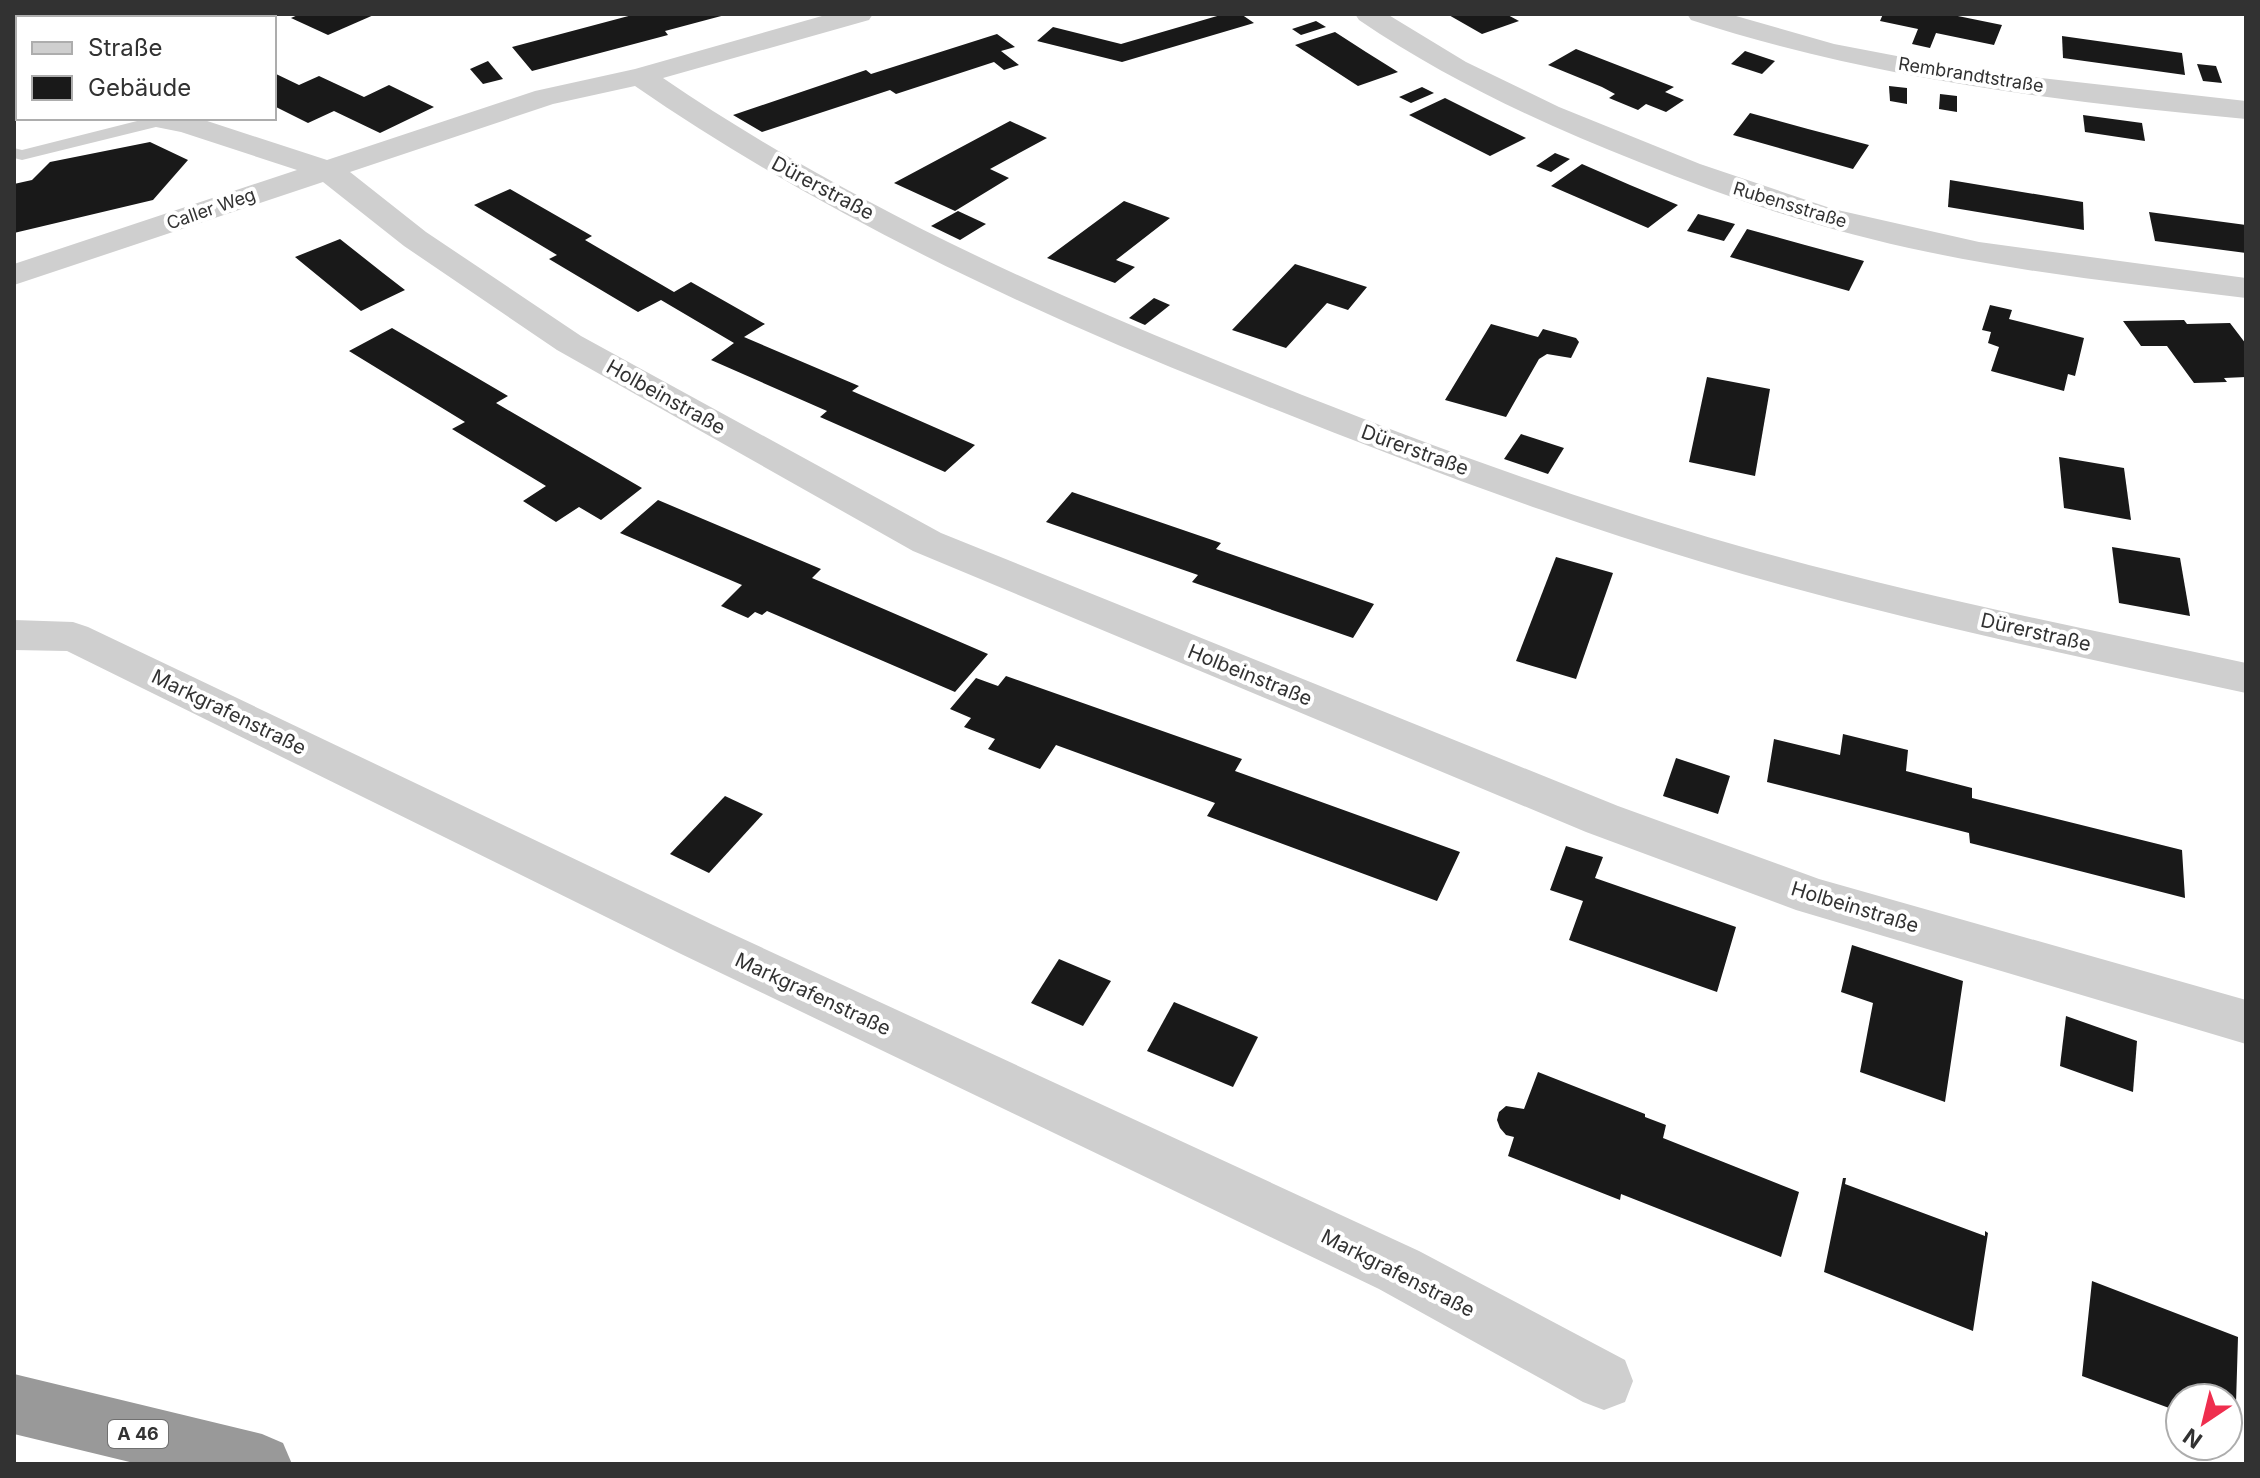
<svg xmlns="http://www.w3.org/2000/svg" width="2260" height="1478" font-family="Inter,sans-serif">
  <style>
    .building { fill: #191919 }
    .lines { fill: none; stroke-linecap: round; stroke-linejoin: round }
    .service { fill: #cfcfcf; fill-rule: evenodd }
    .minor { fill: #cfcfcf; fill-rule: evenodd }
    .motorway { fill: #999; fill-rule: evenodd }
    .labels { text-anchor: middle; stroke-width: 8; stroke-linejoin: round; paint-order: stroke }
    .far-street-label { font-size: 18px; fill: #323232; stroke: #fff }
    .shield { fill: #fff; stroke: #707070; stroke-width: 2 }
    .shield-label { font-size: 18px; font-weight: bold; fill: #323232 }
    .street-label { font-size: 20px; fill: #323232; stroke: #fff }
  </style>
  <rect width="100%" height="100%" fill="#fff"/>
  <!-- building -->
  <g class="building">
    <polygon points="32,14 72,14 63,18 22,18"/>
    <polygon points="300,14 376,14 328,35 291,18"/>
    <polygon points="636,14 725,15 665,31 668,35 532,71 512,47"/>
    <polygon points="1224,14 1241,14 1254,23 1122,62 1037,41 1053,27 1121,44"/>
    <polygon points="1447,14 1506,14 1519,21 1482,34"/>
    <polygon points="1883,14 1948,14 2002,25 1994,45 1936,33 1930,48 1912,44 1918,29 1880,21"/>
    <polygon points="18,19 18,63 14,61 14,21"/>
    <polygon points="1316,21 1326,27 1301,35 1292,29"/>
    <polygon points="1335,32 1366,52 1398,72 1358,86 1295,45"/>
    <polygon points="997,34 1015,47 1001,51 1019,65 1004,70 994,62 896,94 890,90 762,132 733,115 866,70 871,74"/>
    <polygon points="2062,36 2182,53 2185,75 2063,58"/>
    <polygon points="1576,49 1674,87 1665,92 1684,100 1666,112 1646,104 1638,110 1609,98 1615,94 1602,87 1548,65"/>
    <polygon points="1745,51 1775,61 1762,74 1731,64"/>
    <polygon points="488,61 503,79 483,84 470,69"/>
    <polygon points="2197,64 2216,66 2222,83 2203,81"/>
    <polygon points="274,73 299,85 319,76 364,97 389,85 434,107 380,133 334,111 308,123 274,106"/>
    <polygon points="1889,86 1907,88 1907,104 1890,101"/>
    <polygon points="1422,87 1434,93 1411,103 1399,97"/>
    <polygon points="1940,94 1957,96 1957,112 1939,109"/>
    <polygon points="1445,98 1485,118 1526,138 1490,156 1409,115"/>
    <polygon points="1750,113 1808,129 1869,145 1853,169 1733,135"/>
    <polygon points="2083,115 2142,123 2145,141 2085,132"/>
    <polygon points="1010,121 1047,138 990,169 1009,178 955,211 894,183"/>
    <polygon points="150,142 188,160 153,200 14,233 14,184 32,180 50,162"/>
    <polygon points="1555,153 1570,159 1551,172 1536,166"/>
    <polygon points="1582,164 1630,185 1678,205 1648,228 1551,186"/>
    <polygon points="1950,180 2083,202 2084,230 1948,207"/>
    <polygon points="510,189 592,236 585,240 674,292 691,282 765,324 744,337 859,386 852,391 975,445 945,472 820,417 827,411 711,360 734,343 661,300 638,312 549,259 557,255 474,205"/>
    <polygon points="1124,201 1170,218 1116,260 1135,267 1115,283 1047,258"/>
    <polygon points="958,211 986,224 960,240 931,226"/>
    <polygon points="2149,212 2246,225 2246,253 2155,241"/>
    <polygon points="1698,214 1717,219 1735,224 1724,241 1687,231"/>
    <polygon points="1747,229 1805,245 1864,261 1849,291 1730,257"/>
    <polygon points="340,239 383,273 405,290 361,311 295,257"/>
    <polygon points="1295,264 1367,287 1348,310 1327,303 1286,348 1232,330"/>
    <polygon points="1154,298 1170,305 1145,325 1129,318"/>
    <polygon points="1990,305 2012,310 2009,319 2084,338 2075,376 2068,374 2064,391 1991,371 1999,347 1988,343 1991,332 1982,330"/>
    <polygon points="2184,320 2187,324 2230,323 2246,344 2246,377 2224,378 2227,382 2194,383 2167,346 2141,346 2123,321"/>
    <polygon points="1491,324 1538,337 1543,329 1576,338 1579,342 1571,358 1547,354 1539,359 1506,417 1445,400"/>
    <polygon points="392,328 508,396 496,403 642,488 601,520 579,507 556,522 523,501 546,486 452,429 465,422 349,351"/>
    <polygon points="1707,377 1770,389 1755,476 1689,462"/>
    <polygon points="1521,434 1564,448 1548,474 1504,459"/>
    <polygon points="2059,457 2124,468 2131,520 2064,508"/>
    <polygon points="1072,492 1221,543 1216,549 1374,604 1353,638 1192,582 1198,575 1046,522"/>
    <polygon points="658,500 821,569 812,578 988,654 955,692 767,611 762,615 755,612 748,618 721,606 742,585 620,533"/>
    <polygon points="2112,547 2180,558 2190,616 2119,603"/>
    <polygon points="1556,557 1613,573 1576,679 1516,661"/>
    <polygon points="1006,676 1242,759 1235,771 1460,852 1437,901 1207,816 1215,803 1056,745 1040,769 988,749 995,739 964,727 971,718 950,709 976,678 998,686"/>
    <polygon points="1843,734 1908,750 1906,771 1972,788 1972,798 2182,850 2185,898 1970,843 1969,833 1767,782 1774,739 1840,755"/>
    <polygon points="1676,758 1730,776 1718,814 1663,796"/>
    <polygon points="725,796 763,814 709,873 670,854"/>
    <polygon points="1566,846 1603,857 1595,878 1736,927 1717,992 1569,940 1583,901 1550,890"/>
    <polygon points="1852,945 1963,981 1945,1102 1860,1072 1873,1003 1841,992"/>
    <polygon points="1059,959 1111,981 1083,1026 1031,1003"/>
    <polygon points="1174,1002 1258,1037 1233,1087 1147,1051"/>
    <polygon points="2066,1016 2137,1041 2133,1092 2060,1066"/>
    <polygon points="1538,1072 1645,1114 1645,1117 1666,1125 1663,1138 1799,1192 1781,1257 1621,1194 1620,1200 1508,1156 1514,1137 1506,1135 1500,1128 1497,1120 1499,1112 1506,1106 1524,1109"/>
    <polygon points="1843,1178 1846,1178 1845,1184 1985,1236 1985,1231 1988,1233 1973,1331 1824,1272"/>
    <polygon points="2092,1281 2238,1337 2235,1437 2228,1431 2228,1398 2180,1398 2180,1412 2082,1376"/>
  </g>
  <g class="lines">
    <!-- service -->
    <polygon class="service" points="149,118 171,120 168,124 22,160 14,158 14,148 22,150"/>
    <!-- minor -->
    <g class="minor">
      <path d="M 829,14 L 873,14 L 869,20 L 663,78 C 829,191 1015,279 1201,354 C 1376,426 1556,494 1739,546 C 1906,593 2076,627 2246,663 L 2246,693 C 2065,654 1882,616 1705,563 C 1541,514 1380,452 1222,388 C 1018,306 816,211 635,86 L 553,104 L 350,172 L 426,232 L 581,336 L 941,533 L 1618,806 L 1819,879 L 2246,1000 L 2246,1044 L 1796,910 L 1586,832 L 913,551 L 557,350 L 404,246 L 323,182 L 14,285 L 14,264 L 297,170 L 181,132 L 141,124 L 136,118 L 198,118 L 327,160 L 535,91 L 635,69 Z"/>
      <path d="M 1355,14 L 1387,14 L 1466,62 L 1559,107 L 1700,164 L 1833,209 L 1979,242 L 2246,278 L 2246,298 C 2140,285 2033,274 1928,252 C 1829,232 1733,200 1639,162 C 1541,123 1447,80 1359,20 Z"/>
      <path d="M 1687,14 L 1729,14 L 1834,44 L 1970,70 L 2246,101 L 2246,119 C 2057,101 1872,79 1691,20 Z"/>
      <rect x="14" y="87" width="4" height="18"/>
      <polygon points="14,620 73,622 88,627 713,925 1419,1251 1625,1360 1633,1381 1625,1402 1604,1410 1583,1402 1379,1289 679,953 67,651 14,650"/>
    </g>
    <!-- motorway -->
    <polygon class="motorway" points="14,1374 262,1434 283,1443 292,1464 138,1464 14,1434"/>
  </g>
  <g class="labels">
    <!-- far-street labels -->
    <g class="far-street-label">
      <text transform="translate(1971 75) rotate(9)" y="6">Rembrandtstraße</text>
      <text transform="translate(1790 205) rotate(17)" y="6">Rubensstraße</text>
      <text transform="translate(211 209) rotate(-19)" y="6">Caller Weg</text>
    </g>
    <!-- shield labels -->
    <rect class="shield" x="108" y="1420" width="60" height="28" rx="6"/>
    <g class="shield-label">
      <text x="138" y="1440">A 46</text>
    </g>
    <!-- street labels -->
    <g class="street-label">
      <text transform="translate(823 188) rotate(28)" y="7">Dürerstraße</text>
      <text transform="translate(666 397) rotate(29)" y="7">Holbeinstraße</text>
      <text transform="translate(1415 450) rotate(20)" y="7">Dürerstraße</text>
      <text transform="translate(2036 632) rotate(13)" y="7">Dürerstraße</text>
      <text transform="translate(1250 675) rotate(22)" y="7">Holbeinstraße</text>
      <text transform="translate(229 712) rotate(26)" y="7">Markgrafenstraße</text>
      <text transform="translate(1855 907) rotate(17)" y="7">Holbeinstraße</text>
      <text transform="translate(813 994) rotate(25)" y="7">Markgrafenstraße</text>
      <text transform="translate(1398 1273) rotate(27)" y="7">Markgrafenstraße</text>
    </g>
  </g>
  <!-- border -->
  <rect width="2260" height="1478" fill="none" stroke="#323232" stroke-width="32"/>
  <!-- legend -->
  <rect x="16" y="16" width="260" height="104" fill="#ffffff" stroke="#adadad" stroke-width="2"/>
  <rect x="32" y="42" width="40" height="12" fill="#cfcfcf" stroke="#adadad" stroke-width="2"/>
  <text x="88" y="56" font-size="24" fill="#323232">Straße</text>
  <rect x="32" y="76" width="40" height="24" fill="#191919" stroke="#adadad" stroke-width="2"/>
  <text x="88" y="96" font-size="24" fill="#323232">Gebäude</text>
  <!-- north arrow -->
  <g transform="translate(2204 1422) rotate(215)"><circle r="38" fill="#ffffff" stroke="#adadad" stroke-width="2"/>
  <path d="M0-6L14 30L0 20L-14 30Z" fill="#ef2e4e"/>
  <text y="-12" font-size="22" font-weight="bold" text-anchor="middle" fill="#323232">N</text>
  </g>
</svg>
